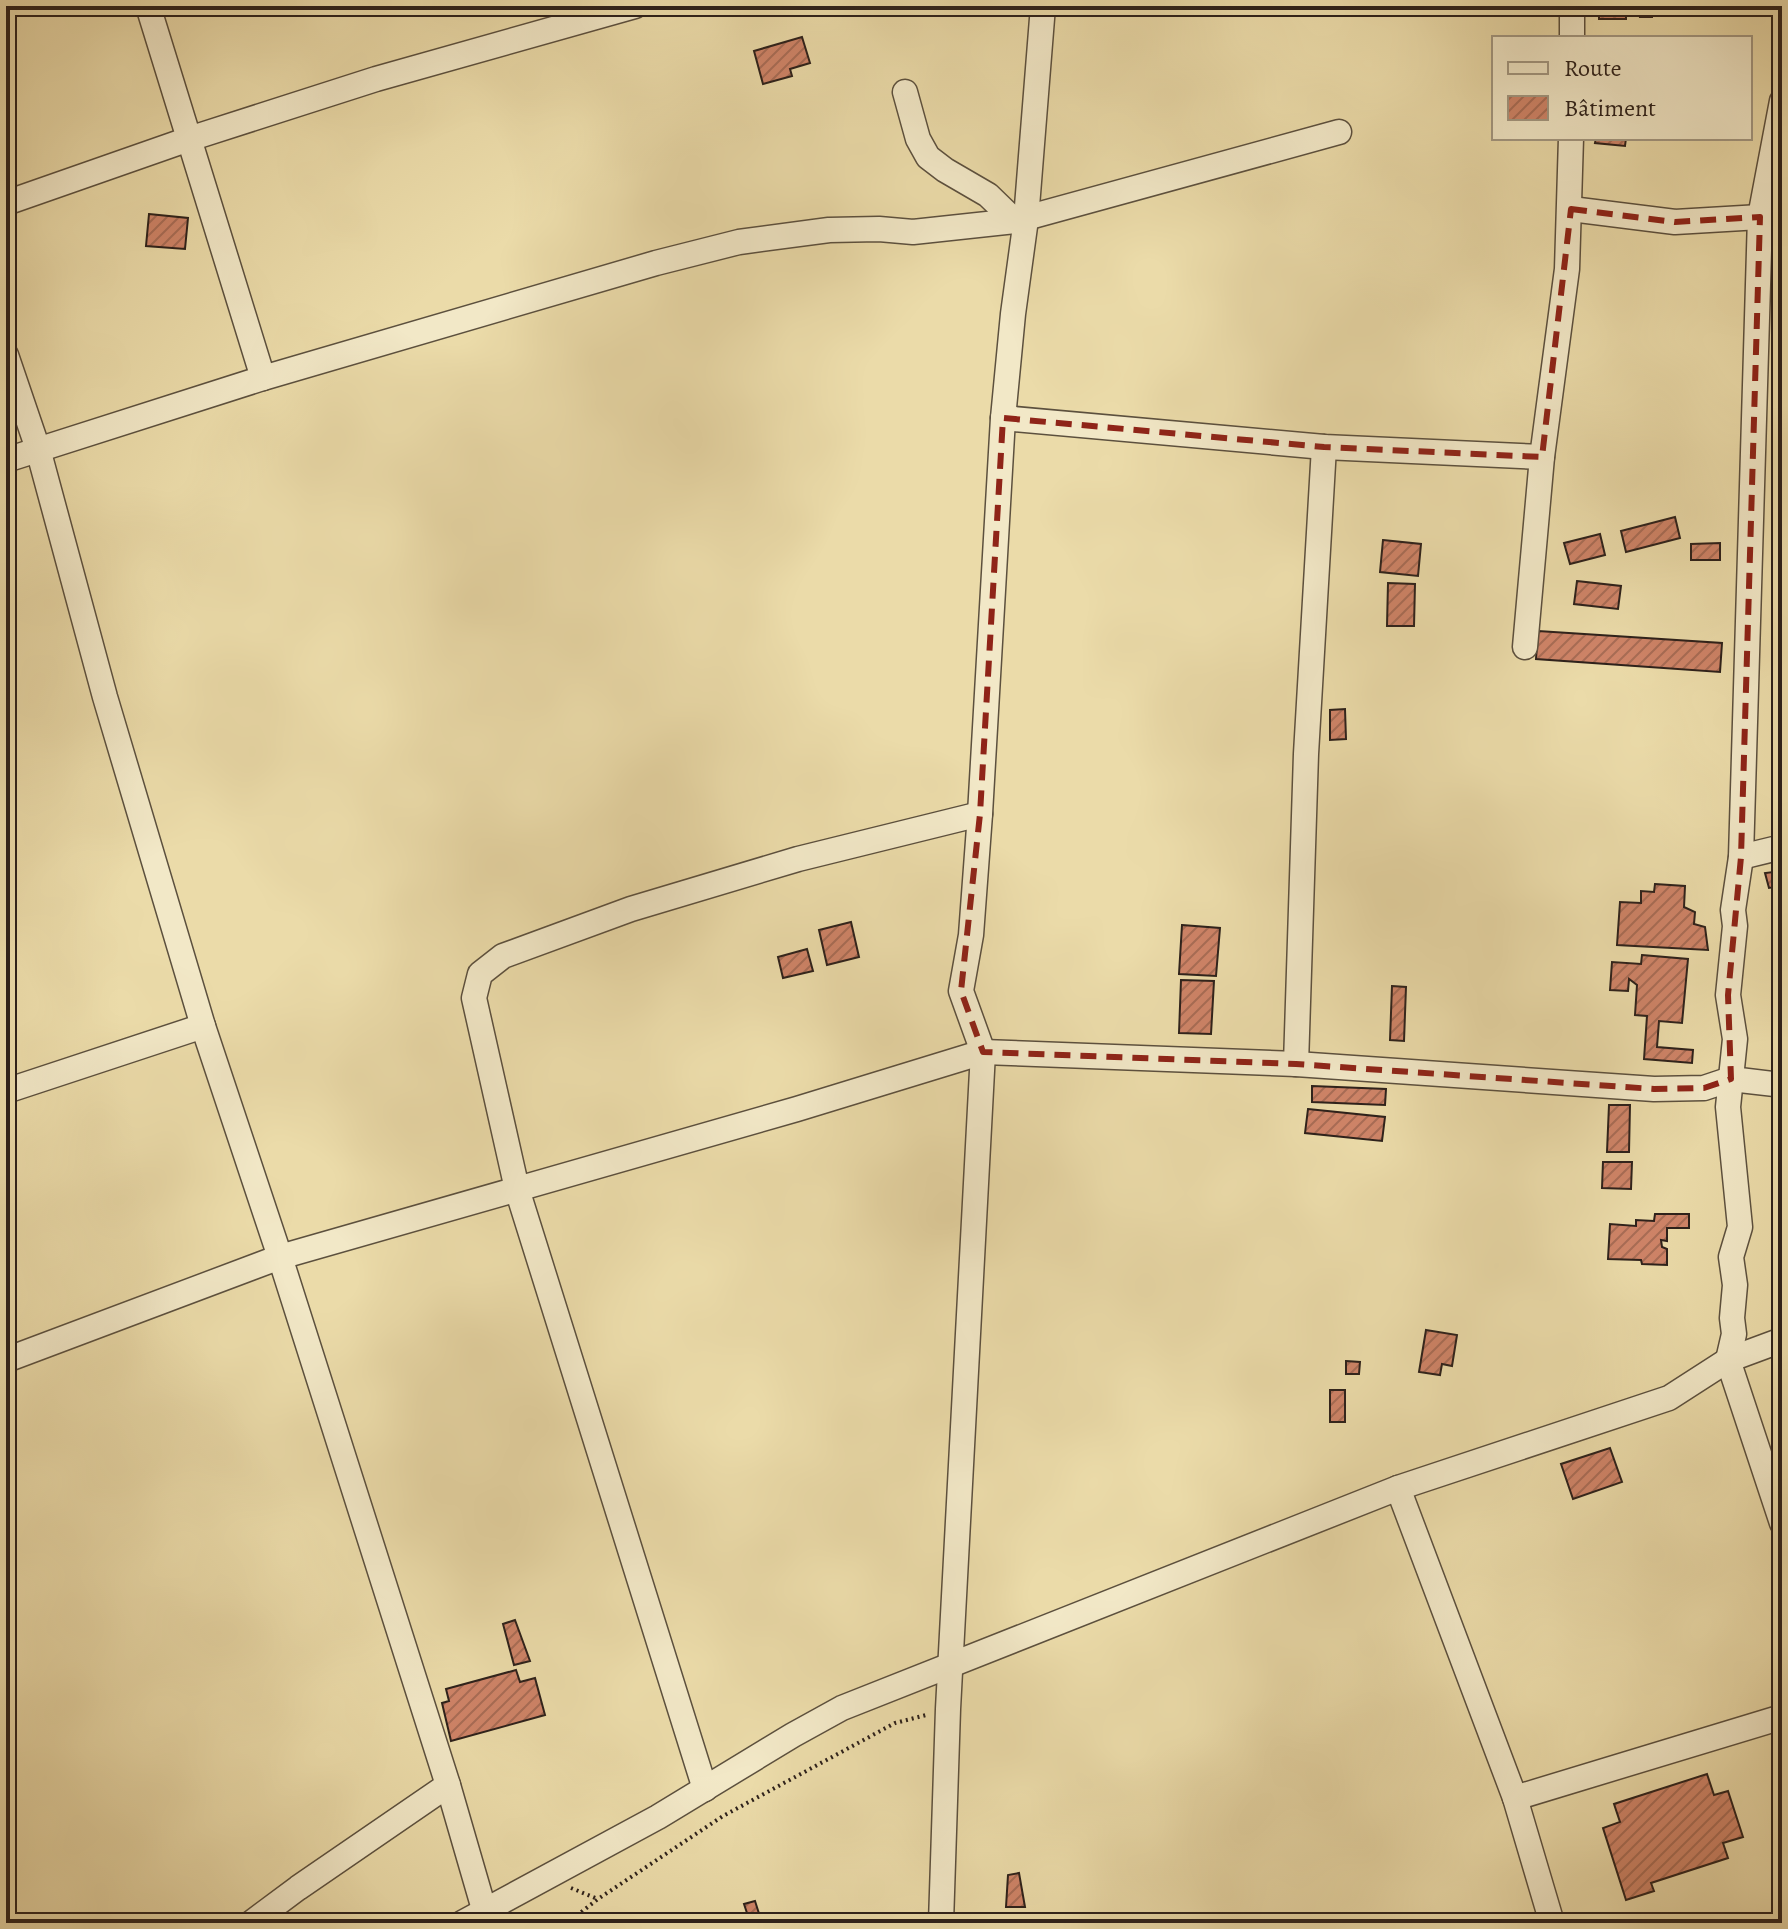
<svg xmlns="http://www.w3.org/2000/svg" width="1788" height="1929" font-family="Alegreya,serif">
  <style>
    .building { fill: url(#building-hatch); stroke: #2d211b; stroke-width: 2 }
    .lines { fill: none; stroke-linecap: round; stroke-linejoin: round }
    .minor-casing { stroke: #5c503e; stroke-width: 27 }
    .path { stroke: #2d211b; stroke-width: 4; stroke-dasharray: 2 4; stroke-linecap: butt }
    .minor { stroke: #f2e8c7; stroke-width: 24 }
    .marked { fill: none; stroke: #8f2418; stroke-width: 6; stroke-dasharray: 16 10; stroke-linejoin: round }
  </style>
  <defs>
    <pattern id="building-hatch" width="6" height="6" patternUnits="userSpaceOnUse" patternTransform="scale(2)"><rect width="6" height="6" fill="#cf8468"/><path d="M-1 1l2-2M0 6l6-6M5 7l2-2" fill="none" stroke="#a86c55"/></pattern>
  </defs>
  <rect width="100%" height="100%" fill="#ebdba9"/>
  <filter id="stains"><feTurbulence type="fractalNoise" baseFrequency=".0025" numOctaves="4"/><feColorMatrix values="0 0 0 0 .2 0 0 0 0 .09 0 0 0 0 .02 0 0 0 .5 -.17"/></filter>
  <radialGradient id="worn" r=".72"><stop offset=".6" stop-color="#630" stop-opacity="0"/><stop offset="1" stop-color="#630" stop-opacity=".3"/></radialGradient>
  <!-- building -->
  <g class="building">
    <polygon points="1599,6 1652,6 1652,17 1640,17 1641,7 1626,7 1626,19 1599,19"/>
    <polygon points="802,37 810,63 790,69 792,76 763,84 754,51"/>
    <polygon points="1596,138 1626,138 1625,146 1595,143"/>
    <polygon points="149,214 188,218 185,249 146,246"/>
    <polygon points="1675,517 1680,538 1626,552 1621,531"/>
    <polygon points="1600,534 1605,555 1570,564 1564,543"/>
    <polygon points="1383,540 1421,544 1418,576 1380,572"/>
    <polygon points="1720,543 1720,560 1691,560 1691,544"/>
    <polygon points="1577,581 1621,586 1618,609 1574,604"/>
    <polygon points="1388,583 1415,584 1414,626 1387,626"/>
    <polygon points="1538,631 1722,643 1720,672 1536,659"/>
    <polygon points="1345,709 1346,739 1330,740 1330,710"/>
    <polygon points="1782,871 1782,886 1769,888 1765,873"/>
    <polygon points="1655,884 1685,886 1684,907 1695,912 1694,924 1705,927 1708,950 1617,945 1620,902 1641,903 1641,891 1654,892"/>
    <polygon points="851,922 859,957 827,965 819,930"/>
    <polygon points="1182,925 1220,928 1216,976 1179,974"/>
    <polygon points="807,949 813,971 783,978 778,957"/>
    <polygon points="1642,955 1688,959 1682,1023 1659,1021 1657,1047 1693,1050 1692,1063 1644,1059 1647,1016 1635,1015 1637,985 1629,979 1628,991 1610,990 1612,962 1641,964"/>
    <polygon points="1776,964 1782,965 1782,1003 1775,1003"/>
    <polygon points="1181,980 1214,981 1211,1034 1179,1033"/>
    <polygon points="1392,986 1406,987 1404,1041 1390,1040"/>
    <polygon points="1312,1086 1386,1089 1385,1105 1312,1102"/>
    <polygon points="1609,1105 1630,1105 1629,1152 1607,1152"/>
    <polygon points="1308,1109 1385,1117 1382,1141 1305,1133"/>
    <polygon points="1603,1162 1632,1162 1631,1189 1602,1188"/>
    <polygon points="1655,1214 1689,1214 1689,1228 1667,1228 1667,1241 1661,1240 1662,1247 1667,1249 1667,1265 1642,1264 1641,1260 1608,1259 1610,1224 1636,1226 1636,1220 1654,1221"/>
    <polygon points="1426,1330 1457,1335 1452,1366 1442,1364 1440,1375 1419,1372"/>
    <polygon points="1346,1361 1360,1362 1359,1374 1346,1374"/>
    <rect x="1330" y="1390" width="15" height="32"/>
    <polygon points="1610,1448 1622,1482 1573,1499 1561,1464"/>
    <polygon points="515,1620 530,1661 514,1665 503,1624"/>
    <polygon points="516,1670 520,1682 535,1678 545,1715 451,1741 442,1703 449,1701 446,1689"/>
    <polygon points="1707,1774 1714,1795 1728,1791 1743,1837 1723,1843 1728,1858 1651,1883 1654,1891 1626,1900 1603,1828 1620,1822 1614,1804"/>
    <polygon points="1019,1873 1025,1907 1006,1907 1008,1875"/>
    <polygon points="755,1901 762,1923 715,1923 747,1913 744,1904"/>
  </g>
  <g class="lines">
    <defs>
      <g id="minor">
        <polyline points="148,6 263,378"/>
        <polyline points="1572,38 1572,17"/>
        <polyline points="905,92 918,139 928,157 945,170 988,195 1015,221"/>
        <polyline points="1782,101 1760,217 1741,857 1733,910 1735,926 1728,995 1735,1039 1728,1107 1740,1227 1731,1257 1735,1285 1732,1318 1734,1334 1728,1360 1782,1523"/>
        <polyline points="6,203 189,139 376,79 635,6"/>
        <polyline points="1571,209 1675,222 1760,217"/>
        <polyline points="6,355 38,449 105,697 203,1026 280,1257 448,1785 488,1923"/>
        <polyline points="1003,418 1324,447 1542,457"/>
        <polyline points="6,460 263,378 656,263 739,242 829,230 879,229 913,232 1015,221 1339,132"/>
        <polyline points="1525,647 1542,457 1567,269 1571,138"/>
        <polyline points="1741,857 1782,847"/>
        <polyline points="1296,1064 1306,754 1324,447"/>
        <polyline points="6,1091 203,1026"/>
        <polyline points="6,1360 280,1257 797,1109 983,1052 1296,1064 1654,1089 1704,1088 1731,1079 1782,1085"/>
        <polyline points="1398,1488 1515,1798 1552,1923"/>
        <polyline points="705,1789 517,1189 474,998 480,974 503,956 631,909 798,859 980,814"/>
        <polyline points="1515,1798 1782,1717"/>
        <polyline points="251,1923 298,1888 448,1785"/>
        <polyline points="462,1923 658,1817 793,1735 842,1708 1398,1488 1669,1398 1728,1360 1782,1340"/>
        <polyline points="941,1923 948,1709 983,1052 961,991 971,935 980,814 1003,418 1013,314 1026,219 1043,6"/>
      </g>
    </defs>
    <!-- minor casing -->
    <use href="#minor" class="minor-casing"/>
    <!-- path -->
    <g class="path">
      <polyline points="571,1888 598,1899"/>
      <polyline points="567,1923 598,1899 723,1816 895,1723 926,1715"/>
    </g>
    <!-- minor -->
    <use href="#minor" class="minor"/>
  </g>
  <!-- marked area -->
  <path class="marked" d="M 1571,209 L 1675,222 L 1760,217 L 1741,857 L 1728,995 L 1731,1079 L 1704,1088 L 1654,1089 L 1296,1064 L 983,1052 L 961,991 L 980,814 L 1003,418 L 1324,447 L 1542,457 Z"/>
  <!-- margin -->
  <rect width="1788" height="1929" fill="none" stroke="#ebdba9" stroke-width="32"/>
  <rect x="8" y="8" width="1772" height="1913" fill="none" stroke="#2d211b" stroke-width="4"/>
  <rect x="16" y="16" width="1756" height="1897" fill="none" stroke="#2d211b" stroke-width="2"/>
  <!-- legend -->
  <rect x="1492" y="36" width="260" height="104" fill="#f2e8c7" stroke="#a39882" stroke-width="2"/>
  <rect x="1508" y="62" width="40" height="12" fill="#f2e8c7" stroke="#a39882" stroke-width="2"/>
  <text x="1564" y="76" font-size="24" fill="#2d211b">Route</text>
  <rect x="1508" y="96" width="40" height="24" fill="url(#building-hatch)" stroke="#a39882" stroke-width="2"/>
  <text x="1564" y="116" font-size="24" fill="#2d211b">Bâtiment</text>
  <rect width="100%" height="100%" filter="url(#stains)"/>
  <rect width="100%" height="100%" fill="url(#worn)"/>
</svg>
